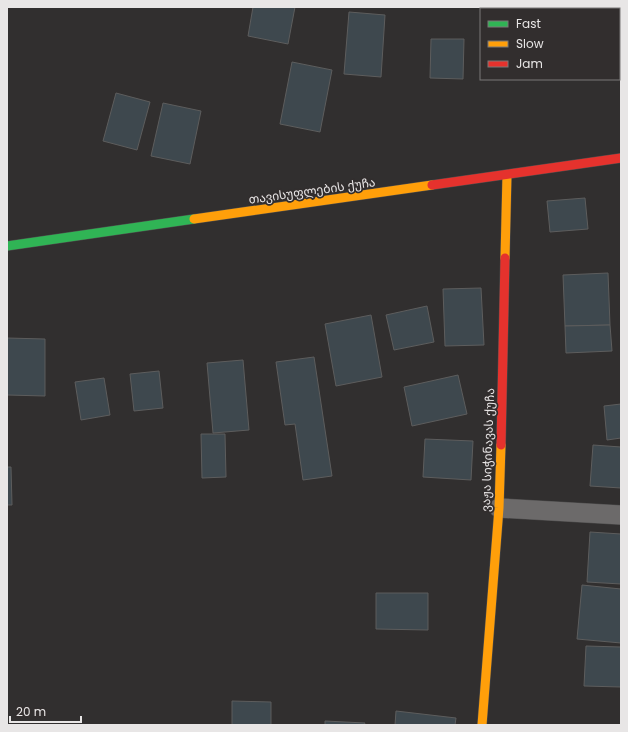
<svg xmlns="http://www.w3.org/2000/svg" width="628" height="732" font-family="Poppins,'Noto Sans Georgian',sans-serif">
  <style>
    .building { fill: #3e484e; stroke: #5d5d5d }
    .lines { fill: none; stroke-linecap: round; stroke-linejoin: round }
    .street-casing { stroke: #4e4d4d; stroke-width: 20 }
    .fast-casing { stroke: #4e4d4d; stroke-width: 10 }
    .slow-casing { stroke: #4e4d4d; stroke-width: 10 }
    .jam-casing { stroke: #4e4d4d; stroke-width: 10 }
    .street { stroke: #6c6a6a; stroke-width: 19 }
    .fast { stroke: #30b455; stroke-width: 9 }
    .slow { stroke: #ff9f0a; stroke-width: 9 }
    .jam { stroke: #e5322d; stroke-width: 9 }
    .labels { text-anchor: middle; stroke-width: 3.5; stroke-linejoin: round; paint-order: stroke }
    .street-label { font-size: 12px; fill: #e8e6e6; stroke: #322e2e }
  </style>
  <rect width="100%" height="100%" fill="#312f2f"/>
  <!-- building -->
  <g class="building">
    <polygon points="253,7 295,7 288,44 248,36"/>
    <rect x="490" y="7" width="36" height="2"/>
    <polygon points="349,12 385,15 381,77 344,74"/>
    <polygon points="431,39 464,39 463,79 430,78"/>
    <polygon points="292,62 332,70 320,132 280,124"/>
    <polygon points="116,93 150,102 137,150 103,141"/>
    <polygon points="163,103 201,111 190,164 151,156"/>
    <polygon points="585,198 588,229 550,232 547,201"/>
    <polygon points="608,273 610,325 565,326 563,275"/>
    <polygon points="481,288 484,345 445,346 443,289"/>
    <polygon points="427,306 434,342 394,350 386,315"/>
    <polygon points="371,315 382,377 336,386 325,324"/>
    <polygon points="610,325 612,351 566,353 565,326"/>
    <polygon points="7,338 45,339 45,396 7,395"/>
    <polygon points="314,357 332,476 303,480 295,424 285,425 276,362"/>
    <polygon points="243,360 249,430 213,433 207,363"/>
    <polygon points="159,371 163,408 134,411 130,374"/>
    <polygon points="458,375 467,414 412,426 404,387"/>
    <polygon points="104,378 110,415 81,420 75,382"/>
    <polygon points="621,404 621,438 607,440 604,406"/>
    <polygon points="201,434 225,434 226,477 202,478"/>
    <polygon points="425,439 473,441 471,480 423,477"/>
    <polygon points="593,445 621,447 621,488 590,486"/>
    <polygon points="7,467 11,467 12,505 7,505"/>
    <polygon points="590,532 621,534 621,584 587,582"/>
    <polygon points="582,585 621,589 621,643 577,639"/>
    <polygon points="376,593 428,593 428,630 376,629"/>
    <polygon points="586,646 621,647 621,687 584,686"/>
    <polygon points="232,701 271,702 271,725 232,725"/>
    <polygon points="396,711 456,718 455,725 395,725"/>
    <polygon points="325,721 365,723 364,725 325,725"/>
  </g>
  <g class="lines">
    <defs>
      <polyline id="street" points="499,508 621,515"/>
      <polyline id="fast" points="7,246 194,219"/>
      <g id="slow">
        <polyline points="194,219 432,185"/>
        <polyline points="505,258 507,175"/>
        <polyline points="482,725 499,508 501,445"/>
      </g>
      <g id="jam">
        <polyline points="432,185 621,158"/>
        <polyline points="501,445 505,258"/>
      </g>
    </defs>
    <!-- street casing -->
    <use href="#street" class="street-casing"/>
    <!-- fast casing -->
    <use href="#fast" class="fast-casing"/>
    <!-- slow casing -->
    <use href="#slow" class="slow-casing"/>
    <!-- jam casing -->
    <use href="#jam" class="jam-casing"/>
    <!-- street -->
    <use href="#street" class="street"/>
    <!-- fast -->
    <use href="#fast" class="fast"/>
    <!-- slow -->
    <use href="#slow" class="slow"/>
    <!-- jam -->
    <use href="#jam" class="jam"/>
  </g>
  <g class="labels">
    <!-- street labels -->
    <g class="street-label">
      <text transform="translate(312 191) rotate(-8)" y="4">თავისუფლების ქუჩა</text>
      <text transform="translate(488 450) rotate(-88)" y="4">ვაჟა სიჭინავას ქუჩა</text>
    </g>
  </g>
  <!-- border -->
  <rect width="628" height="732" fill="none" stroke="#e8e6e6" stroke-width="16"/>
  <!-- legend -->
  <rect x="480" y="8" width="140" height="72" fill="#322e2e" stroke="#7b7878"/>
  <rect x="488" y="21" width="20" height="6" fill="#30b455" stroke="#7b7878"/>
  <text x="516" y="28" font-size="12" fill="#e8e6e6">Fast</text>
  <rect x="488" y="41" width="20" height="6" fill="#ff9f0a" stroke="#7b7878"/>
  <text x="516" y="48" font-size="12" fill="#e8e6e6">Slow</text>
  <rect x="488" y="61" width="20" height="6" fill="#e5322d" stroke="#7b7878"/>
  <text x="516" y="68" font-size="12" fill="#e8e6e6">Jam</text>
  <!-- scale -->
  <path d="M10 716v6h71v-6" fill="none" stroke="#e8e6e6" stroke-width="2"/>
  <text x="16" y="716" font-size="12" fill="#e8e6e6" stroke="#322e2e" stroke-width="3" paint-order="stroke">20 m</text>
</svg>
